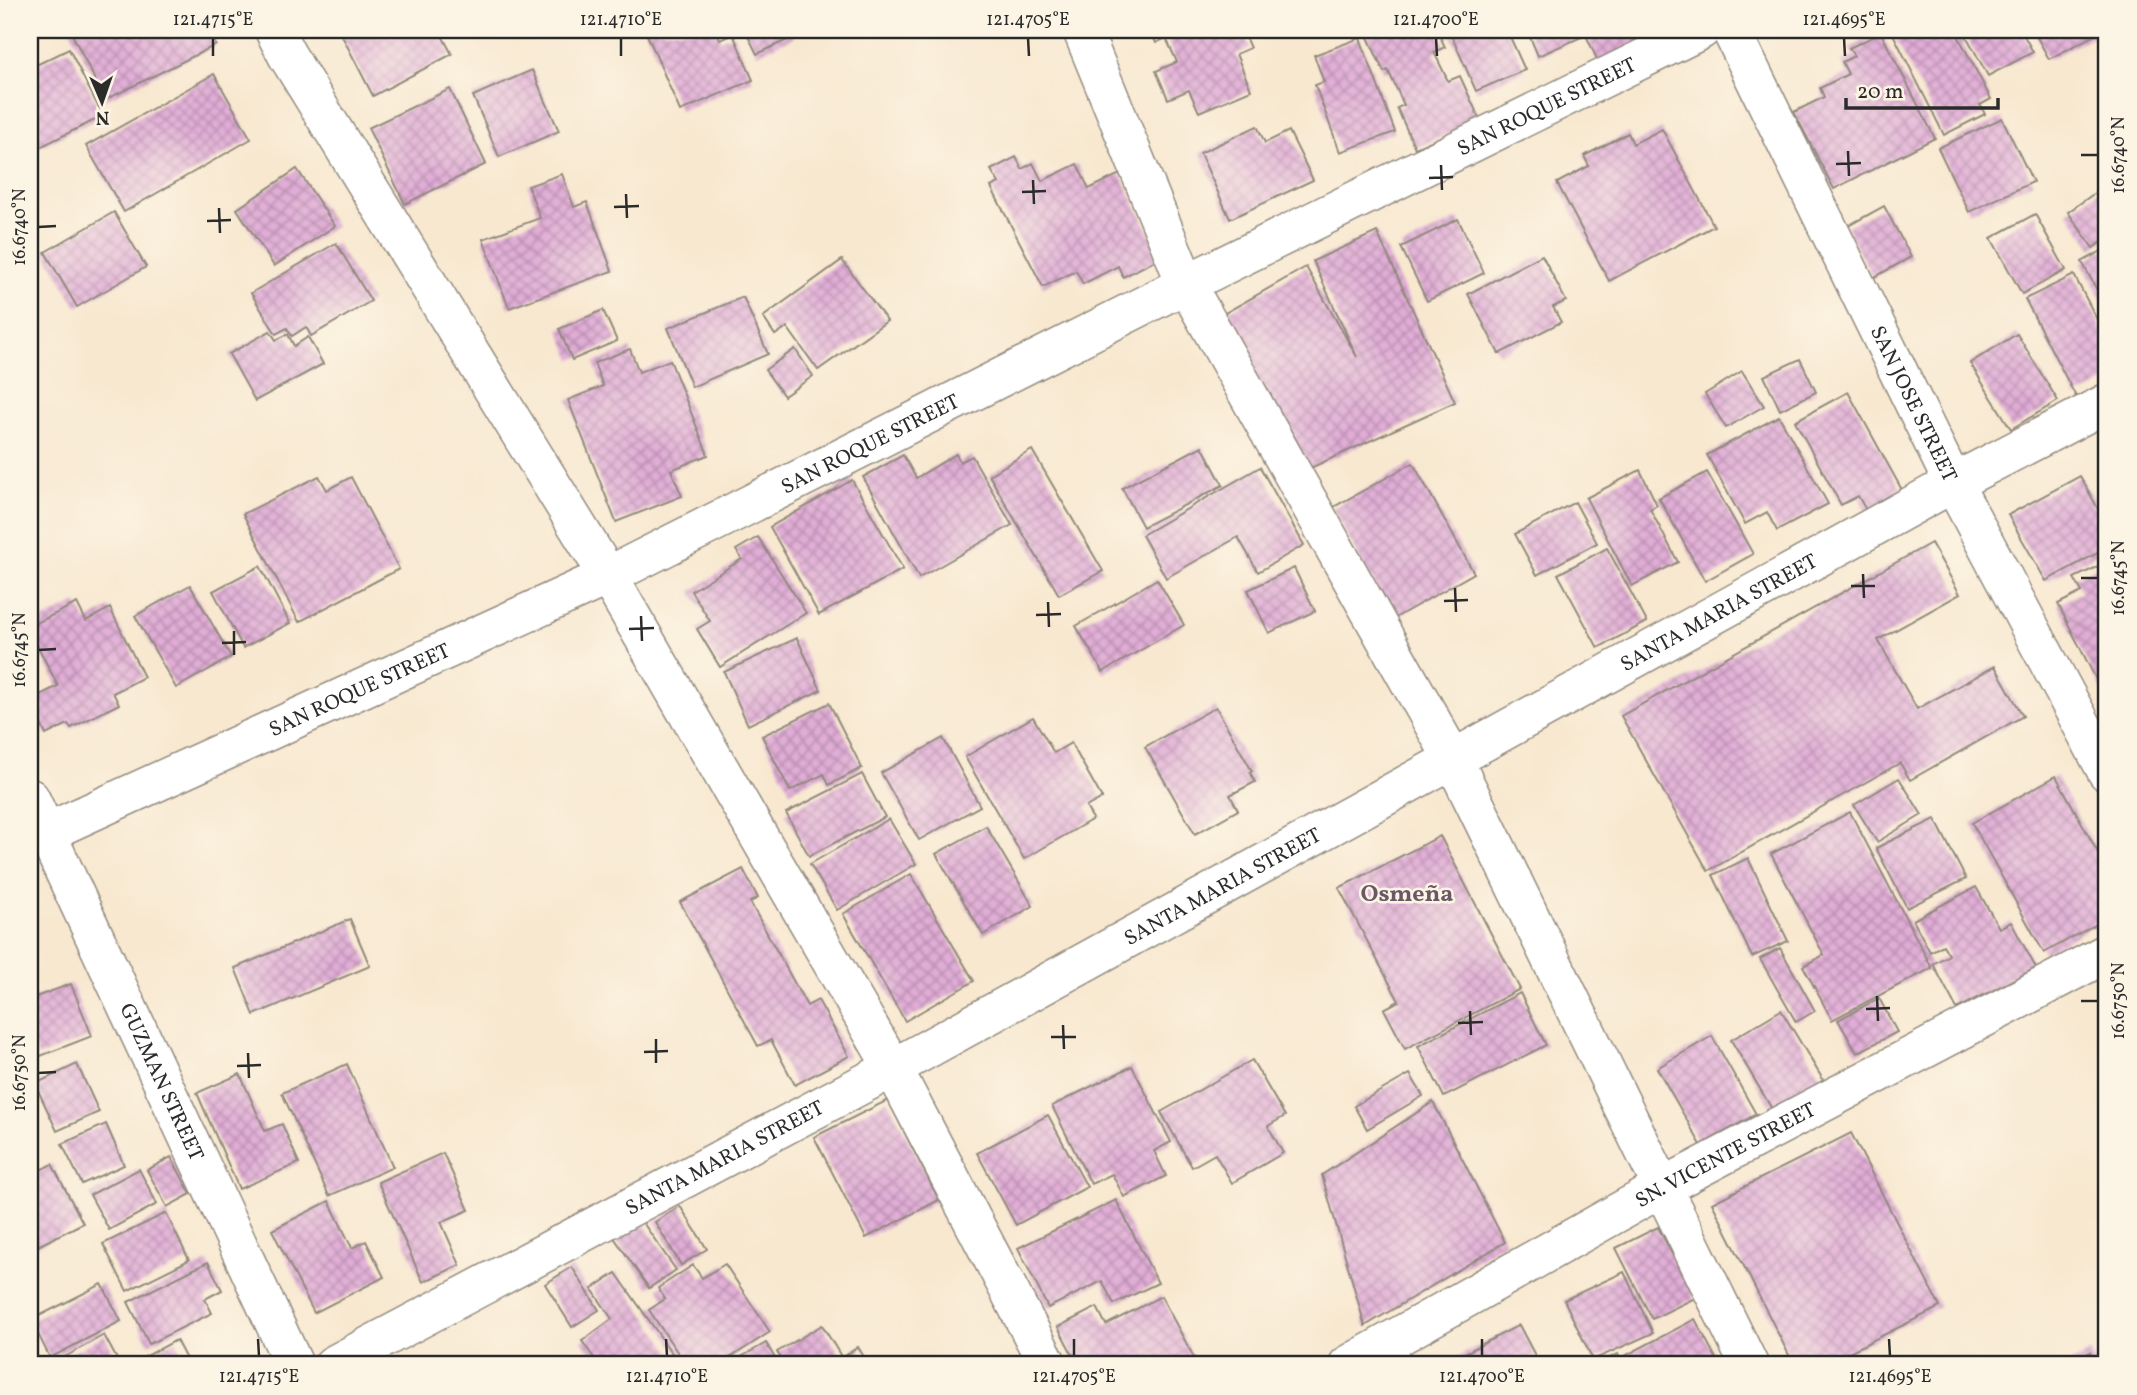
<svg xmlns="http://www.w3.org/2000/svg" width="2137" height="1395" font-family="Vollkorn,serif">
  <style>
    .building { fill: url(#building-cross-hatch) }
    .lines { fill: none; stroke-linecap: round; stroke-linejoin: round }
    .minor-casing { stroke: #928a7e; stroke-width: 41 }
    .minor { stroke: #fff; stroke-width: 38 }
    .ticks { fill: none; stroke: #2b2b2b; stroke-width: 2.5 }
    .labels { text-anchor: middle; stroke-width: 5; stroke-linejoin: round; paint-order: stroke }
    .street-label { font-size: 21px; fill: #2b2b2b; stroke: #fcf5e5 }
    .quarter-label { font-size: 24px; font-weight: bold; fill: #6b5867; stroke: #fcf5e5 }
    .neatline { fill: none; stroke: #2b2b2b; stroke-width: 2.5 }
    .ticks-label { font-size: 18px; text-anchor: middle; fill: #2b2b2b }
  </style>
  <defs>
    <pattern id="building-cross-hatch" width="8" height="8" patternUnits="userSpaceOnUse" patternTransform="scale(1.75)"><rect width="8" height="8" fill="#e1add7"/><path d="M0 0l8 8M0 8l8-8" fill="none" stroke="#b78daf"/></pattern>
  </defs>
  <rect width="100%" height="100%" fill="#fcf5e5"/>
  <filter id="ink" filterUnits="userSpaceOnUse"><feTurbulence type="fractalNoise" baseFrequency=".0143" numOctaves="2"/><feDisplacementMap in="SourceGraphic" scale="14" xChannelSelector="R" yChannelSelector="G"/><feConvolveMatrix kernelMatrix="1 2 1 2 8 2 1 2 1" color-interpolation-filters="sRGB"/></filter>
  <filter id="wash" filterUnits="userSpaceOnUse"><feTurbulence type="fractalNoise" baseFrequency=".00686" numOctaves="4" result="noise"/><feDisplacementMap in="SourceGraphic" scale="28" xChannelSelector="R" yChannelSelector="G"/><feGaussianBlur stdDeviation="1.57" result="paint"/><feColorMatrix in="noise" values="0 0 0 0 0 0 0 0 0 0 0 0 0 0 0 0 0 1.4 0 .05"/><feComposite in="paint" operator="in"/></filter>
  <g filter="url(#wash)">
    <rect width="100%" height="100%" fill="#f8e8d0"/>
    <g id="blocks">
      <!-- building -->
      <g class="building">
        <polygon points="70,30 209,30 216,45 105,100"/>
        <polygon points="339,30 439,30 452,54 373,96"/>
        <polygon points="645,30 716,30 720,40 733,34 753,80 680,111"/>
        <polygon points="745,30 791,30 794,37 757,54"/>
        <polygon points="1150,30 1242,30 1250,48 1236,54 1251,90 1199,112 1189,90 1168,99 1156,71 1177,62 1166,38 1156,43"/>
        <polygon points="1373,30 1437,30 1445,47 1434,52 1448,81 1460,76 1480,120 1415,148 1397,108 1404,105 1388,70 1384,72 1366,33"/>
        <polygon points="1449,30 1507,30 1525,70 1476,91"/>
        <polygon points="1527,30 1680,30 1600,66 1586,35 1538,56"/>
        <polygon points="1891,30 1955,30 1991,99 1980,105 1985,114 1944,135"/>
        <polygon points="1963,30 2021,30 2033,52 1988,76"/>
        <polygon points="2033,30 2095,30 2097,34 2049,59"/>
        <polygon points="1881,33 1935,138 1834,189 1794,112 1824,97 1820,88 1848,74 1842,62 1854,56 1849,48"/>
        <polygon points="1360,38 1395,132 1340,152 1315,85 1324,82 1314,55"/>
        <polygon points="69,49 103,116 30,152 30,68"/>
        <polygon points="532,70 559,131 499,157 473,96"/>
        <polygon points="214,74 251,139 124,212 86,146"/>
        <polygon points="450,89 486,164 405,204 368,128"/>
        <polygon points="2002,118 2033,182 1969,212 1938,148"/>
        <polygon points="1257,126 1265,143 1289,131 1313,180 1230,219 1200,153"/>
        <polygon points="1662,129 1714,226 1609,281 1557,183 1589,166 1584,156 1628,133 1633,144"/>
        <polygon points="1016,157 1022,169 1033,163 1042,181 1077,164 1089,189 1120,174 1162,257 1123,277 1118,266 1083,284 1076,271 1043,287 991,187 999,183 991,170"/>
        <polygon points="297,169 335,226 274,266 237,209"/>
        <polygon points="562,174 574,207 587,202 612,271 509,308 483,239 540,218 528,186"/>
        <polygon points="2102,188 2107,195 2107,238 2093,248 2068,212"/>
        <polygon points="1884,206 1911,257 1873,278 1846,227"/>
        <polygon points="114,212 146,267 77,307 45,252"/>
        <polygon points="2035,214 2066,270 2022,294 1991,238"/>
        <polygon points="1458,219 1484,273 1427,301 1401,247"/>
        <polygon points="1377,232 1455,402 1304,471 1220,316 1306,267 1357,357 1313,261"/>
        <polygon points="336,243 371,301 311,336 306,327 292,336 287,328 276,334 251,293"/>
        <polygon points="2107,248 2107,309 2082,262"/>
        <polygon points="1542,255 1566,301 1553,307 1561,322 1499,354 1468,294"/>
        <polygon points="842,260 887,321 818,370 787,327 775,335 763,317"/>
        <polygon points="2074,275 2107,339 2107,381 2076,397 2025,299"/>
        <polygon points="743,297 768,354 692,387 668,328"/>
        <polygon points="603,310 617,341 572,360 559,329"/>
        <polygon points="270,331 276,340 288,334 294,346 308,337 323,364 255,401 229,354"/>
        <polygon points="2017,334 2058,401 2011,429 1970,363"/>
        <polygon points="630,349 639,372 670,360 708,455 671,470 682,496 616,522 568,400 603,386 594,363"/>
        <polygon points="795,349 813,376 784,396 765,370"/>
        <polygon points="1800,359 1816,392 1780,410 1764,376"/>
        <polygon points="1742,371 1764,406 1726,428 1705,394"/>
        <polygon points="1848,392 1907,499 1871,519 1858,496 1841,505 1795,421"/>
        <polygon points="1779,416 1828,504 1777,531 1767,512 1745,524 1707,455"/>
        <polygon points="1202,446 1223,485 1143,527 1122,488"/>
        <polygon points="1032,450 1103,571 1059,595 989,475"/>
        <polygon points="956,454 960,462 972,456 1012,525 919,578 863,477 903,455 916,478"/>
        <polygon points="1413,463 1474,573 1393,619 1332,508"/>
        <polygon points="1260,467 1304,545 1258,572 1238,537 1166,578 1142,535"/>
        <polygon points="1640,470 1657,505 1650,509 1678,562 1632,586 1586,498"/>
        <polygon points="1707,472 1753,554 1705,581 1659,498"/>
        <polygon points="319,476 327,490 351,477 399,569 299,622 243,514"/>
        <polygon points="2080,476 2107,525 2107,548 2046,581 2008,515"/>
        <polygon points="852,480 903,569 819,615 770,527"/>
        <polygon points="1575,502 1597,543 1537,575 1515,534"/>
        <polygon points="758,537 806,613 720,667 697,629 710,621 691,591 742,559 736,550"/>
        <polygon points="1931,543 1960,594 1878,640 1917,709 1995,666 2023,716 1910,780 1900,763 1708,871 1621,716"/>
        <polygon points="1607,548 1647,622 1598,648 1558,574"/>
        <polygon points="2107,562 2107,701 2058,604 2082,592 2074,578"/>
        <polygon points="260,566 290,623 243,648 213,591"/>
        <polygon points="1294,568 1315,611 1269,633 1248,590"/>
        <polygon points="1157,579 1184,625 1103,672 1076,626"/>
        <polygon points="190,585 231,657 176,688 135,616"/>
        <polygon points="77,603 86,621 110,608 144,677 113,693 119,704 71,728 68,724 46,735 30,700 58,686 30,631 30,626"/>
        <polygon points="797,638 821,690 748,725 724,672"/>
        <polygon points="829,703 862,768 829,785 824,774 790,791 762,736"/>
        <polygon points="1216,707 1252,771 1250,772 1255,782 1230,795 1238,810 1195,834 1145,747"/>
        <polygon points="1033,717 1054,753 1071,743 1102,798 1086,807 1093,819 1024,859 965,757"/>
        <polygon points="943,738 980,806 919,840 881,773"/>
        <polygon points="862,774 885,817 809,856 786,813"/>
        <polygon points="2056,776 2107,869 2107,918 2044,953 1972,823"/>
        <polygon points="1899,778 1922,815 1877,842 1854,805"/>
        <polygon points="1850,812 1932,968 1832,1020 1803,966 1824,955 1771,854"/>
        <polygon points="889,819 916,864 837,910 810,864"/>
        <polygon points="1935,819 1966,879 1907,908 1876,848"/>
        <polygon points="986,826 1033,906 983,935 936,854"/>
        <polygon points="1440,836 1520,989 1405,1049 1384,1009 1399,1001 1339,888"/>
        <polygon points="1748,858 1788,941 1752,957 1713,875"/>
        <polygon points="743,869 758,898 750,902 807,1006 818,1000 849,1056 795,1085 771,1040 758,1046 680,902"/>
        <polygon points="911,874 974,981 905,1021 843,914"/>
        <polygon points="1976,887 1999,928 2011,922 2036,968 1957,1009 1933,964 1949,955 1943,945 1930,952 1913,920"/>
        <polygon points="350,919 370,966 254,1015 235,968"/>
        <polygon points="1780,948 1815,1011 1796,1022 1760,959"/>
        <polygon points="71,984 92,1036 38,1057 30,1036 30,999"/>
        <polygon points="1520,993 1546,1045 1444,1097 1418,1046"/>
        <polygon points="1879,998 1897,1032 1857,1053 1838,1020"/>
        <polygon points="1781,1010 1825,1083 1775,1114 1731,1040"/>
        <polygon points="1712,1036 1756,1114 1701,1145 1657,1068"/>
        <polygon points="1252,1060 1285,1116 1268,1126 1283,1153 1232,1183 1215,1154 1192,1167 1161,1112"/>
        <polygon points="77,1064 99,1112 57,1131 35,1084"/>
        <polygon points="347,1064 393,1167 329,1196 282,1093"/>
        <polygon points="1132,1066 1171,1142 1154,1151 1166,1176 1124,1197 1112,1174 1091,1184 1052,1106"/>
        <polygon points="240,1074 265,1131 282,1124 299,1163 239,1189 197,1093"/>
        <polygon points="1410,1074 1423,1096 1367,1129 1354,1106"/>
        <polygon points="888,1100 939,1200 866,1238 814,1137"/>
        <polygon points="1433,1102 1505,1242 1365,1326 1322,1175"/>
        <polygon points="1048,1115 1087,1187 1016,1225 977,1153"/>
        <polygon points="106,1124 124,1165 82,1184 62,1144"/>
        <polygon points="1851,1133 1940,1307 1823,1365 1794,1365 1712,1203"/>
        <polygon points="443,1153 469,1210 441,1222 460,1265 423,1282 378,1182"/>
        <polygon points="171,1157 191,1194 167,1207 147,1170"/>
        <polygon points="52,1164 83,1223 30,1250 30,1175"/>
        <polygon points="139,1169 157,1204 109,1230 90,1195"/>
        <polygon points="1116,1200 1158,1283 1114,1304 1102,1281 1048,1308 1018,1248"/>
        <polygon points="329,1201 352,1248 366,1241 384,1277 314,1313 272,1230"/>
        <polygon points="680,1206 707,1249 681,1265 655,1222"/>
        <polygon points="166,1213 189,1260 127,1291 103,1244"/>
        <polygon points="639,1217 676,1270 649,1288 613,1236"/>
        <polygon points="1658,1227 1695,1298 1652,1319 1616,1248"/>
        <polygon points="208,1262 222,1290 205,1299 212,1313 149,1344 128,1302"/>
        <polygon points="725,1264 770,1332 719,1365 686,1365 649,1310 665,1299 658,1288 693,1265 702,1278"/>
        <polygon points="572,1267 599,1310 572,1327 545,1284"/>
        <polygon points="1624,1272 1653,1333 1593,1360 1564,1300"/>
        <polygon points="616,1273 680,1365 599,1365 582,1341 612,1319 592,1289"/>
        <polygon points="102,1284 121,1321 50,1358 31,1320"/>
        <polygon points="1161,1296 1198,1365 1078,1365 1058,1327 1097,1307 1106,1325"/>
        <polygon points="1695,1319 1718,1362 1712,1365 1627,1365 1623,1357"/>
        <polygon points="822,1325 842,1358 858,1347 869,1365 785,1365 777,1352"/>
        <polygon points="1519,1325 1540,1365 1442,1365"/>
        <polygon points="104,1335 120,1365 58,1365 56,1362"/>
        <polygon points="176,1340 189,1365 130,1365"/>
        <polygon points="766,1343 779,1365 727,1365"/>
        <polygon points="2090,1352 2097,1365 2066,1365"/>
        <polygon points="1618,1354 1623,1365 1595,1365"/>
      </g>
    </g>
  </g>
  <g filter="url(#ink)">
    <use href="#blocks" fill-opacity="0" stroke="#928a7e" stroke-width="2"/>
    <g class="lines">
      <defs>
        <g id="minor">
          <polyline points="274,30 287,55 608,576 893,1068 1048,1365"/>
          <polyline points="1082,30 1186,284 1453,759 1749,1365"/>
          <path id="s1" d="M 1731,30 L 1953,483 L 2107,772"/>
          <path id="s2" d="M 30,798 L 294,1365"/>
          <path id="s3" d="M 30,840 L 608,576 L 1186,284 L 1701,30"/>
          <path id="s4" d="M 333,1365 L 893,1068 L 1953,483 L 2107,403"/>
          <path id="s5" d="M 1348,1365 L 1663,1187 L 2107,953"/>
        </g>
      </defs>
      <!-- minor casing -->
      <use href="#minor" class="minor-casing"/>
      <!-- minor -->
      <use href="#minor" class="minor"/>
    </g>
  </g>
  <!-- ticks -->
  <path class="ticks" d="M 213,38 L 213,56M 621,38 L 621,56M 1028,38 L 1029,56M 1436,38 L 1437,56M 1844,38 L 1845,56M 1848,151 L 1849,176M 2081,155 L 2098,155M 1836,164 L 1861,163M 1441,165 L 1442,190M 1429,178 L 1453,177M 1033,180 L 1034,204M 1022,192 L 1046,191M 626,194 L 627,218M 614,207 L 639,206M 219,208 L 220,233M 207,221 L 231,220M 38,227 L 56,226M 1863,574 L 1864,598M 2081,578 L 2098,578M 1851,586 L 1875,586M 1455,588 L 1456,612M 1444,601 L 1468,600M 1048,602 L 1049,627M 1036,615 L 1061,614M 641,616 L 642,641M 629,629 L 654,628M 234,631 L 234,655M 222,643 L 246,642M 38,650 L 56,649M 1877,996 L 1878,1021M 2081,1001 L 2098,1001M 1866,1009 L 1890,1008M 1470,1011 L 1471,1035M 1458,1023 L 1483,1022M 1063,1025 L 1064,1049M 1051,1037 L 1076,1037M 656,1039 L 656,1063M 644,1052 L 668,1051M 248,1053 L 249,1078M 237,1066 L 261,1065M 38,1073 L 56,1072M 258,1339 L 259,1356M 666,1339 L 667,1356M 1074,1339 L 1074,1356M 1482,1339 L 1482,1356M 1889,1339 L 1890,1356"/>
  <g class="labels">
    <!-- street labels -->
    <g class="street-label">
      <text dy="7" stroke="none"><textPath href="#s3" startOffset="1685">SAN ROQUE STREET</textPath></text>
      <text dy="7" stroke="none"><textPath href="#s1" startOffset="416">SAN JOSE STREET</textPath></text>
      <text dy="7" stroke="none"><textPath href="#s3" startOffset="929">SAN ROQUE STREET</textPath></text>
      <text dy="7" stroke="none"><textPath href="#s4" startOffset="1577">SANTA MARIA STREET</textPath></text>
      <text dy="7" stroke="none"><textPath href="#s3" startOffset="362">SAN ROQUE STREET</textPath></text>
      <text dy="7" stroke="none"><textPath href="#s4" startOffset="1010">SANTA MARIA STREET</textPath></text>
      <text dy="7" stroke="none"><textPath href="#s2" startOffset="313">GUZMAN STREET</textPath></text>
      <text dy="7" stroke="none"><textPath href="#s5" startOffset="432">SN. VICENTE STREET</textPath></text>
      <text dy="7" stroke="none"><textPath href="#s4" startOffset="443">SANTA MARIA STREET</textPath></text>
    </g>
    <!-- quarter labels -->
    <g class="quarter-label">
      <text x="1407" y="901">Osmeña</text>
    </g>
  </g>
  <!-- margin -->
  <rect width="2137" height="1395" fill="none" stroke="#fcf5e5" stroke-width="77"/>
  <!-- north arrow -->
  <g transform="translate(102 102) rotate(178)" stroke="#fcf5e5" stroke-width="5" paint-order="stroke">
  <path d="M0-5L12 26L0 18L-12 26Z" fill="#2b2b2b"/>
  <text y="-10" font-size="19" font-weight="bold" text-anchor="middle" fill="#2b2b2b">N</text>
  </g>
  <!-- scale -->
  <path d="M1846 98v10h152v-10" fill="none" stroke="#2b2b2b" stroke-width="3.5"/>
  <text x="1857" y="98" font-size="21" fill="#2b2b2b" stroke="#fcf5e5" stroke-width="5" paint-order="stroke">20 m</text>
  <rect x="38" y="38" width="2060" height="1318" class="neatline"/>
  <g class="ticks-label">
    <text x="213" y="25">121.4715°E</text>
    <text x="621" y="25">121.4710°E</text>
    <text x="1028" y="25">121.4705°E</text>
    <text x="1436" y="25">121.4700°E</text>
    <text x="1844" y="25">121.4695°E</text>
    <text transform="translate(2118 155) rotate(-90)" y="6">16.6740°N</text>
    <text transform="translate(19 227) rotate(-90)" y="6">16.6740°N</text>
    <text transform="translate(2118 578) rotate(-90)" y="6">16.6745°N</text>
    <text transform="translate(19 650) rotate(-90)" y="6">16.6745°N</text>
    <text transform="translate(2118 1001) rotate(-90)" y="6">16.6750°N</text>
    <text transform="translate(19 1073) rotate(-90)" y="6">16.6750°N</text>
    <text x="259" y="1382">121.4715°E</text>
    <text x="667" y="1382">121.4710°E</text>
    <text x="1074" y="1382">121.4705°E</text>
    <text x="1482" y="1382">121.4700°E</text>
    <text x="1890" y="1382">121.4695°E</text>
  </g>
</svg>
